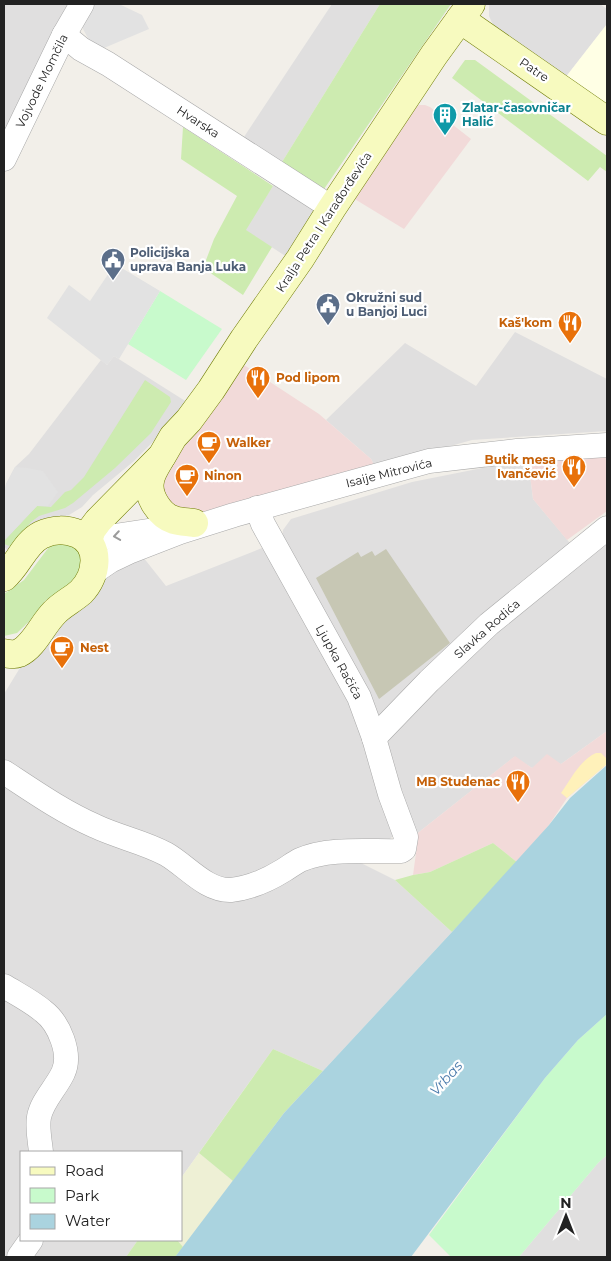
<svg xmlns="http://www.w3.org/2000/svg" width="611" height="1261" font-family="Montserrat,sans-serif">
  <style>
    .residential { fill: #e0dfdf }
    .commercial { fill: #f2dad9 }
    .education { fill: #ffffe5 }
    .construction { fill: #c7c7b4 }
    .farmland { fill: #eef0d5 }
    .grass { fill: #cdebb0 }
    .sand { fill: #fff1ba }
    .park { fill: #c8facc }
    .parking { fill: #e2e2e2 }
    .water { fill: #aad3df }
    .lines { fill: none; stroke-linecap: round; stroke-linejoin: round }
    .street-casing { stroke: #a9a9a9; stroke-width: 25 }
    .secondary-casing { stroke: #707d05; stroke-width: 29 }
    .street { stroke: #fff; stroke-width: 24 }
    .secondary { stroke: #f7fabf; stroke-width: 28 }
    .oneway { stroke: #9c9c9c }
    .labels { text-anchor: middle; stroke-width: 4.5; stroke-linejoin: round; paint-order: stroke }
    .street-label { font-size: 12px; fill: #222; stroke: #fff }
    .culture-label { font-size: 12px; font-weight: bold; fill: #0d838f; stroke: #fff; text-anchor: start }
    .service-label { font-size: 12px; font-weight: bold; fill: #4e5e75; stroke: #fff; text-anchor: start }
    .food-label { font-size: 12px; font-weight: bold; fill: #c56008; stroke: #fff; text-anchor: start }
    .water-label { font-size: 14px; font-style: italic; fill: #4a7aab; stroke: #fff }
  </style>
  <rect width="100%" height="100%" fill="#f2efe9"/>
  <!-- residential -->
  <g class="residential">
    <polygon points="4,4 75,4 4,151"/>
    <polygon points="332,4 380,4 282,162 242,140"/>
    <polygon points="489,4 600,4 607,9 607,24 565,78 494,27 489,16"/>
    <polygon points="276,181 317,208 287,257 245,230"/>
    <polygon points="515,332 607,379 607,431 472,440 375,467 371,459 326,420 405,343 476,386"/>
    <polygon points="114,356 190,404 134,461 93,495 82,507 69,515 47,521 8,551 4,546 4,497 6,484 15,467 29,454 101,360 107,365"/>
    <polygon points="528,459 533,499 574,548 376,721 282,539 283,530 291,519 412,482"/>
    <polygon points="607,534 607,731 561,764 532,768 514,757 414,836 385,743 457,664"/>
    <polygon points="262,548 351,695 394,835 390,839 318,845 233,884 95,820 4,763 4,694 26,658 117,564 143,557 166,586"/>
    <polygon points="4,778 135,847 204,889 310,863 355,860 395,880 452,932 323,1071 273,1049 181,1178 181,1152 21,1152 21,1240 138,1240 126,1257 4,1257"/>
    <polygon points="607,1155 607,1257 519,1257 598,1163"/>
  </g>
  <!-- commercial -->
  <g class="commercial">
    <polygon points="419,105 425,105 430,107 471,139 404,229 353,198 414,108"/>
    <polygon points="244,365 319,414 371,459 375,467 193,515 168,506 160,480 161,474 190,438"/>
    <polygon points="605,454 607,466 607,511 567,540 533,499 528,459"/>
    <polygon points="607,731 607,764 567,798 549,825 518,863 493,843 430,872 413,875 417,846 414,836 515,756 532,768 547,754 561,764"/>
  </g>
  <!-- education -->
  <polygon class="education" points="607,24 607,109 565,78"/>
  <!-- construction -->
  <polygon class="construction" points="386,549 450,643 379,699 316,578 358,552 361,557 372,551 375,556"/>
  <!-- farmland -->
  <polygon class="farmland" points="199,1153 233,1181 183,1247 177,1240 181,1240 181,1178"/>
  <!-- grass -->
  <g class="grass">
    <polygon points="380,4 451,4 324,189 282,162"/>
    <polygon points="465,60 475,60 607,156 607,172 600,167 588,181 452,78"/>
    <polygon points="183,127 273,186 246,230 272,247 243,295 203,268 214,239 237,196 181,159"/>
    <polygon points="145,380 170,397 171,402 151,433 115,468 73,503 65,508 39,516 31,522 12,547 4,544 4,541 37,506 51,507 65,492 71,490 84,477"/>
    <polygon points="63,542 78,547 84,566 74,582 46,600 30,620 42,609 17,633 4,636 4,594 24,580 49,547"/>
    <polygon points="493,843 518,863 452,932 395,880 413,875 430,872"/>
    <polygon points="273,1049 323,1071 284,1113 233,1181 199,1153"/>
    <polygon points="138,1240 177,1240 183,1247 175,1257 126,1257"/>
  </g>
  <!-- sand -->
  <path class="sand" d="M 596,753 L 601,753 L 607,759 L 607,764 L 567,798 L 561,793 C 571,779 580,760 596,753 Z"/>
  <!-- park -->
  <g class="park">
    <polygon points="160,291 222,329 186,380 128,344"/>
    <polygon points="607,1014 607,1155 598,1163 519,1257 451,1257 429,1235 545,1078 578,1040"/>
  </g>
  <!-- parking -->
  <g class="parking">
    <polygon points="92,4 119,4 142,15 149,29 104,48 89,40 83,29 83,23"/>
    <polygon points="115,264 160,291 119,359 114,356 107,365 47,318 69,285 90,301"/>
    <polygon points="15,467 28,468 43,471 58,492 48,506 37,506 4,541 4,497 6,484"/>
  </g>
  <!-- water -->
  <polygon class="water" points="607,765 607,1014 578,1040 545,1078 411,1257 175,1257 284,1113 452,932 549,825 570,798"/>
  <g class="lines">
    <defs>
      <g id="street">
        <polyline points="64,35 81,49 108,64 332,208"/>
        <polyline points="4,159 64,35 82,4"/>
        <polyline points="88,540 161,529"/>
        <polyline points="91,574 110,561 131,551 180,532 234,515 429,461 517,451 607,445"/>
        <polyline points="374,738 429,681 489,624 607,528"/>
        <path d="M 4,772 C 33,791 63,812 95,826 C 118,837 144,842 166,854 C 187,866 206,891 231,890 C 250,888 268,880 284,870 C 289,867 294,863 300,860 C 329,847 370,852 401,851 L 404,849 L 406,837 L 390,794 L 374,738 L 359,697 L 263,524 L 257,508"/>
        <path d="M 4,986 C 17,994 31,1001 43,1011 C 59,1023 72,1054 63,1073 C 56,1088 42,1101 39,1117 C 37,1129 40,1141 41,1152"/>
        <polyline points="19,1257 31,1240"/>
      </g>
      <g id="secondary">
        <polyline points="460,19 607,121"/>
        <path d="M 160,459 C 156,466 151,473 150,481 C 147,496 160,516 174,520 C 180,522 188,522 194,523"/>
        <polyline points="88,540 92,529 98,521 162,456 173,437 189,420 211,390 244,339 300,259 332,208 434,55 471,4"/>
        <path d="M 4,577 C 18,565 25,543 41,535 C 53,529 67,529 78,534 C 102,545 97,576 81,592 C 72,600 61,605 54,613 C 42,625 34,646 19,653 C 14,655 8,654 4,653"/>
      </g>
    </defs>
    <!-- street casing -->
    <use href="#street" class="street-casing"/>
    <!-- secondary casing -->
    <use href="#secondary" class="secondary-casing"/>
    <!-- street -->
    <use href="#street" class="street"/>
    <!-- secondary -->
    <use href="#secondary" class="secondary"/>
  </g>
  <!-- one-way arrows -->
  <defs><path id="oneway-chevron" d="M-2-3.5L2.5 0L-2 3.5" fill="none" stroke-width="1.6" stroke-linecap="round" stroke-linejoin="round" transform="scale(1.25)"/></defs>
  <use class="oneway" href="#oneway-chevron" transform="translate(117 536) rotate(171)"/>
  <!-- icons -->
  <defs>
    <symbol id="building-pin" viewBox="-11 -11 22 30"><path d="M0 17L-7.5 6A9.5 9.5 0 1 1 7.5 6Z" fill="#0f9aa8" stroke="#fff"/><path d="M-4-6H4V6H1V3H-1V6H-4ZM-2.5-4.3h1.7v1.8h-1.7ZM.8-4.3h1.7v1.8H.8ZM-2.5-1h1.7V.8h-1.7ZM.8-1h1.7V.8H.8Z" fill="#fff"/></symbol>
    <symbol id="civic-pin" viewBox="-11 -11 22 30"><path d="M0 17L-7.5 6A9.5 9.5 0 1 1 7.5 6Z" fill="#5c6f8a" stroke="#fff"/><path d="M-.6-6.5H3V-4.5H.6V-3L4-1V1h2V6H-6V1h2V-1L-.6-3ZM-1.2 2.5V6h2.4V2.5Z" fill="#fff"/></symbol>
    <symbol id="restaurant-pin" viewBox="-11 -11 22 30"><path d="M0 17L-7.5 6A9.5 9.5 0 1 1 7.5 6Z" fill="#e8710a" stroke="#fff"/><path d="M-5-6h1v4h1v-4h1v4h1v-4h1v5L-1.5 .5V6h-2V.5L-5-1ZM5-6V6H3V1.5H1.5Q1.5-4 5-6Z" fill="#fff"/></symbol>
    <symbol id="cafe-pin" viewBox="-11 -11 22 30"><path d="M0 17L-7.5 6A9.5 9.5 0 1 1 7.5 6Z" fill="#e8710a" stroke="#fff"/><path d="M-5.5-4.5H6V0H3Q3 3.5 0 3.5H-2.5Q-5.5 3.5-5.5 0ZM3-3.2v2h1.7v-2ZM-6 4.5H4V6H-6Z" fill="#fff"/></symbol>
  </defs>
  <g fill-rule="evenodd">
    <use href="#building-pin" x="431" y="101" width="28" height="38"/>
    <use href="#civic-pin" x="99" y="246" width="28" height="38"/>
    <use href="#civic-pin" x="314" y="291" width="28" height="38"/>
    <use href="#restaurant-pin" x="556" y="309" width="28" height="38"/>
    <use href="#restaurant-pin" x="244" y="364" width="28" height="38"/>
    <use href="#cafe-pin" x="195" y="429" width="28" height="38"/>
    <use href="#restaurant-pin" x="560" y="453" width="28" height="38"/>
    <use href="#cafe-pin" x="173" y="462" width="28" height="38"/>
    <use href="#cafe-pin" x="48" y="634" width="28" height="38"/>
    <use href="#restaurant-pin" x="504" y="768" width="28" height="38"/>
  </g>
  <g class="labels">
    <!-- street labels -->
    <g class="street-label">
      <text transform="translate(534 70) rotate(34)" y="4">Patre</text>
      <text transform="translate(42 81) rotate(-64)" y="4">Vojvode Momčila</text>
      <text transform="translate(198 122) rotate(33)" y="4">Hvarska</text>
      <text transform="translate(324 222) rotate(-57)" y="4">Kralja Petra I Karađorđevića</text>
      <text transform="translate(389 473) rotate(-14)" y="4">Isaije Mitrovića</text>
      <text transform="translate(487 629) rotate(-41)" y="4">Slavka Rodića</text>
      <text transform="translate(339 662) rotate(61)" y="4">Ljupka Račića</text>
    </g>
    <!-- culture labels -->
    <g class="culture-label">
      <text x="462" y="112">Zlatar-časovničar<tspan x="462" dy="14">Halić</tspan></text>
    </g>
    <!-- service labels -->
    <g class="service-label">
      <text x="130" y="257">Policijska<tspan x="130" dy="14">uprava Banja Luka</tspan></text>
      <text x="346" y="302">Okružni sud<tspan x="346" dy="14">u Banjoj Luci</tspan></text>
    </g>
    <!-- food labels -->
    <g class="food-label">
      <text x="552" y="327" text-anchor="end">Kaš'kom</text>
      <text x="276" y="382">Pod lipom</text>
      <text x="226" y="447">Walker</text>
      <text x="556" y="464" text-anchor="end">Butik mesa<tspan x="556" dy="14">Ivančević</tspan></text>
      <text x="204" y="480">Ninon</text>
      <text x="80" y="652">Nest</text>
      <text x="500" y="786" text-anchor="end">MB Studenac</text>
    </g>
    <!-- water labels -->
    <g class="water-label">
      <text transform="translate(446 1078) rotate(-48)" y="5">Vrbas</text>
    </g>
  </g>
  <!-- border -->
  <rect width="611" height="1261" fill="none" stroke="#222222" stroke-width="10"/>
  <!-- legend -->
  <rect x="20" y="1151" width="162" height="90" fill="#ffffff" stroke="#a7a7a7"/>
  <rect x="30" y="1167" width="25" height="8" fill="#f7fabf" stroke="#a7a7a7"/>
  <text x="65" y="1176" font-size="15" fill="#222222">Road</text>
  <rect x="30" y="1188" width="25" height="15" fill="#c8facc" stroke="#a7a7a7"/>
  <text x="65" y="1201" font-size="15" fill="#222222">Park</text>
  <rect x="30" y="1214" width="25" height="15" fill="#aad3df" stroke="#a7a7a7"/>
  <text x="65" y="1226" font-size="15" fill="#222222">Water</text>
  <!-- north arrow -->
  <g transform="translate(566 1216)" stroke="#ffffff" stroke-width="4" paint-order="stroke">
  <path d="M0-4L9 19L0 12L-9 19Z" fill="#222222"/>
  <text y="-8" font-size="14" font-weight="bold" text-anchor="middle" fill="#222222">N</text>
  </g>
</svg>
